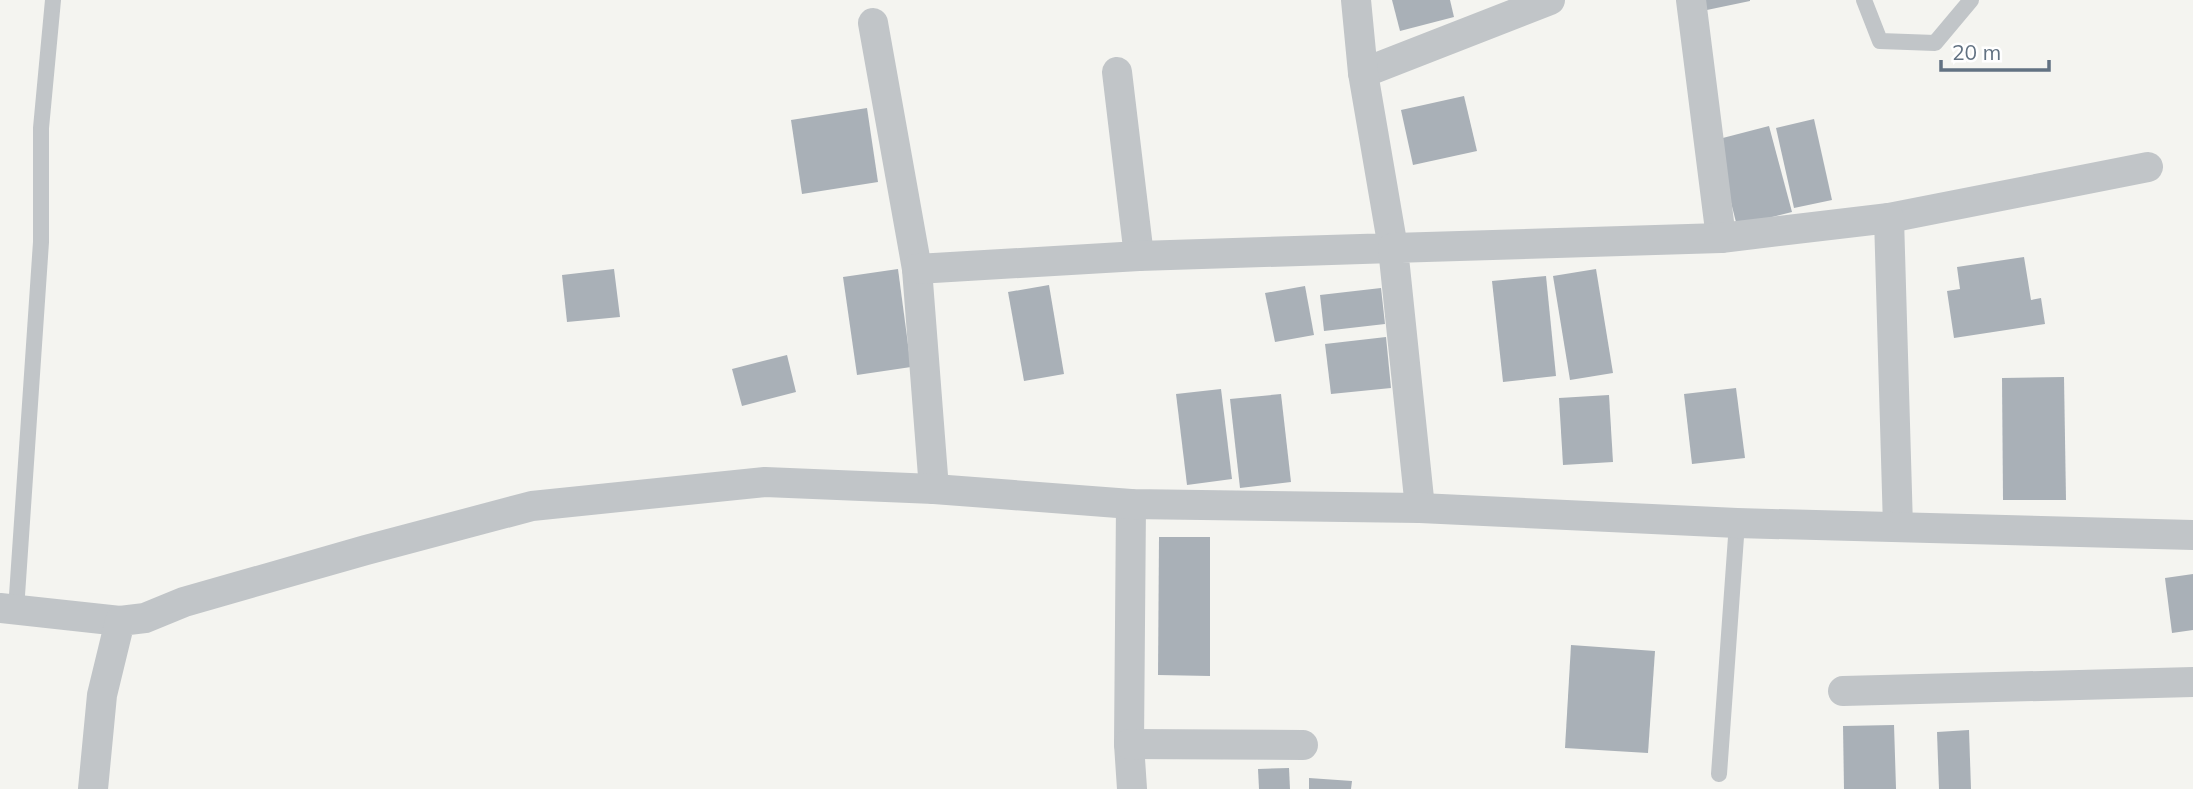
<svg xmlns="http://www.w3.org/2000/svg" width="2193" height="789" font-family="Mulish,sans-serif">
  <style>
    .building { fill: #a9b0b7 }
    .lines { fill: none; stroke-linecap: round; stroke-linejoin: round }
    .service { stroke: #c1c5c8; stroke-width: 16 }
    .minor { stroke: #c1c5c8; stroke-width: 30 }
  </style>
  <rect width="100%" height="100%" fill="#f4f4f0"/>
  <!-- building -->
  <g class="building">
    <polygon points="1392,0 1450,0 1454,17 1400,31"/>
    <polygon points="1700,0 1750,0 1750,1 1702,11"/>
    <polygon points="1464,96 1477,151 1413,165 1401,110"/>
    <polygon points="867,108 878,182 802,194 791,120"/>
    <polygon points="1814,119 1832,200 1794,208 1776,128"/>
    <polygon points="1769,126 1792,212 1737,226 1715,140"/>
    <polygon points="2024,257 2031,300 2041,298 2045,324 1954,338 1947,291 1960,289 1957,267"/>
    <polygon points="614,269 620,317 567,322 562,275"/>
    <polygon points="898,269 911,367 857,375 843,277"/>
    <polygon points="1596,269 1613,373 1570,380 1553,276"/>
    <polygon points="1546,276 1556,376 1503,382 1492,281"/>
    <polygon points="1049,285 1064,374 1024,381 1008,292"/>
    <polygon points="1305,286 1314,335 1275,342 1265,293"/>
    <polygon points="1381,288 1385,324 1324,331 1320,295"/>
    <polygon points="1386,337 1391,388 1331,394 1325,344"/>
    <polygon points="787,355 796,392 742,406 732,369"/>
    <polygon points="2064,377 2066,500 2003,500 2002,378"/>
    <polygon points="1736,388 1745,458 1692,464 1684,394"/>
    <polygon points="1221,389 1232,479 1187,485 1176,394"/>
    <polygon points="1281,394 1291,482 1240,488 1230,399"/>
    <polygon points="1609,395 1613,462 1563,465 1559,398"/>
    <polygon points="1159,537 1210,537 1210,676 1158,675"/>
    <polygon points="2193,574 2193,630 2172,633 2165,578"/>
    <polygon points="1571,645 1655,651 1648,753 1565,748"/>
    <polygon points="1894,725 1896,789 1844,789 1843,726"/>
    <polygon points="1969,730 1971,789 1939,789 1937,732"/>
    <polygon points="1289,768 1290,789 1259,789 1258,769"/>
    <polygon points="1309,778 1352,781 1351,789 1309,789"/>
  </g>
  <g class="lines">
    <!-- service -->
    <g class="service">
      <polyline points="1864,0 1880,41 1935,43 1971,0"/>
      <polyline points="16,610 41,242 41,128 53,0"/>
      <polyline points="1719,774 1737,523"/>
    </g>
    <!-- minor -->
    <g class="minor">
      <polyline points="1691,0 1721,238"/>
      <polyline points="873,23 917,269 934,489"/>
      <polyline points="1117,72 1139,256"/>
      <polyline points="1363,73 1550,0"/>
      <polyline points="1889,218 2148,167"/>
      <polyline points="917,269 1139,256 1393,248 1363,73 1356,0"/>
      <polyline points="1131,504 1129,744 1132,789"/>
      <polyline points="1420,508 1393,248 1721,238 1889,218 1898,527"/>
      <polyline points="0,608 120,621"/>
      <polyline points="1843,691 2193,682"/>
      <polyline points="1129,744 1303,745"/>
      <polyline points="93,789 102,695 120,621 145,618 184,602 366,550 532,506 765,482 934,489 1131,504 1420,508 1737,523 2193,535"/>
    </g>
  </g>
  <!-- scale -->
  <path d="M1941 60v10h108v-10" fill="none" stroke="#627282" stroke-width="3.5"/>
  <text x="1952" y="60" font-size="21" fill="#627282" stroke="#ffffff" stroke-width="5" paint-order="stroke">20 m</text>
</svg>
